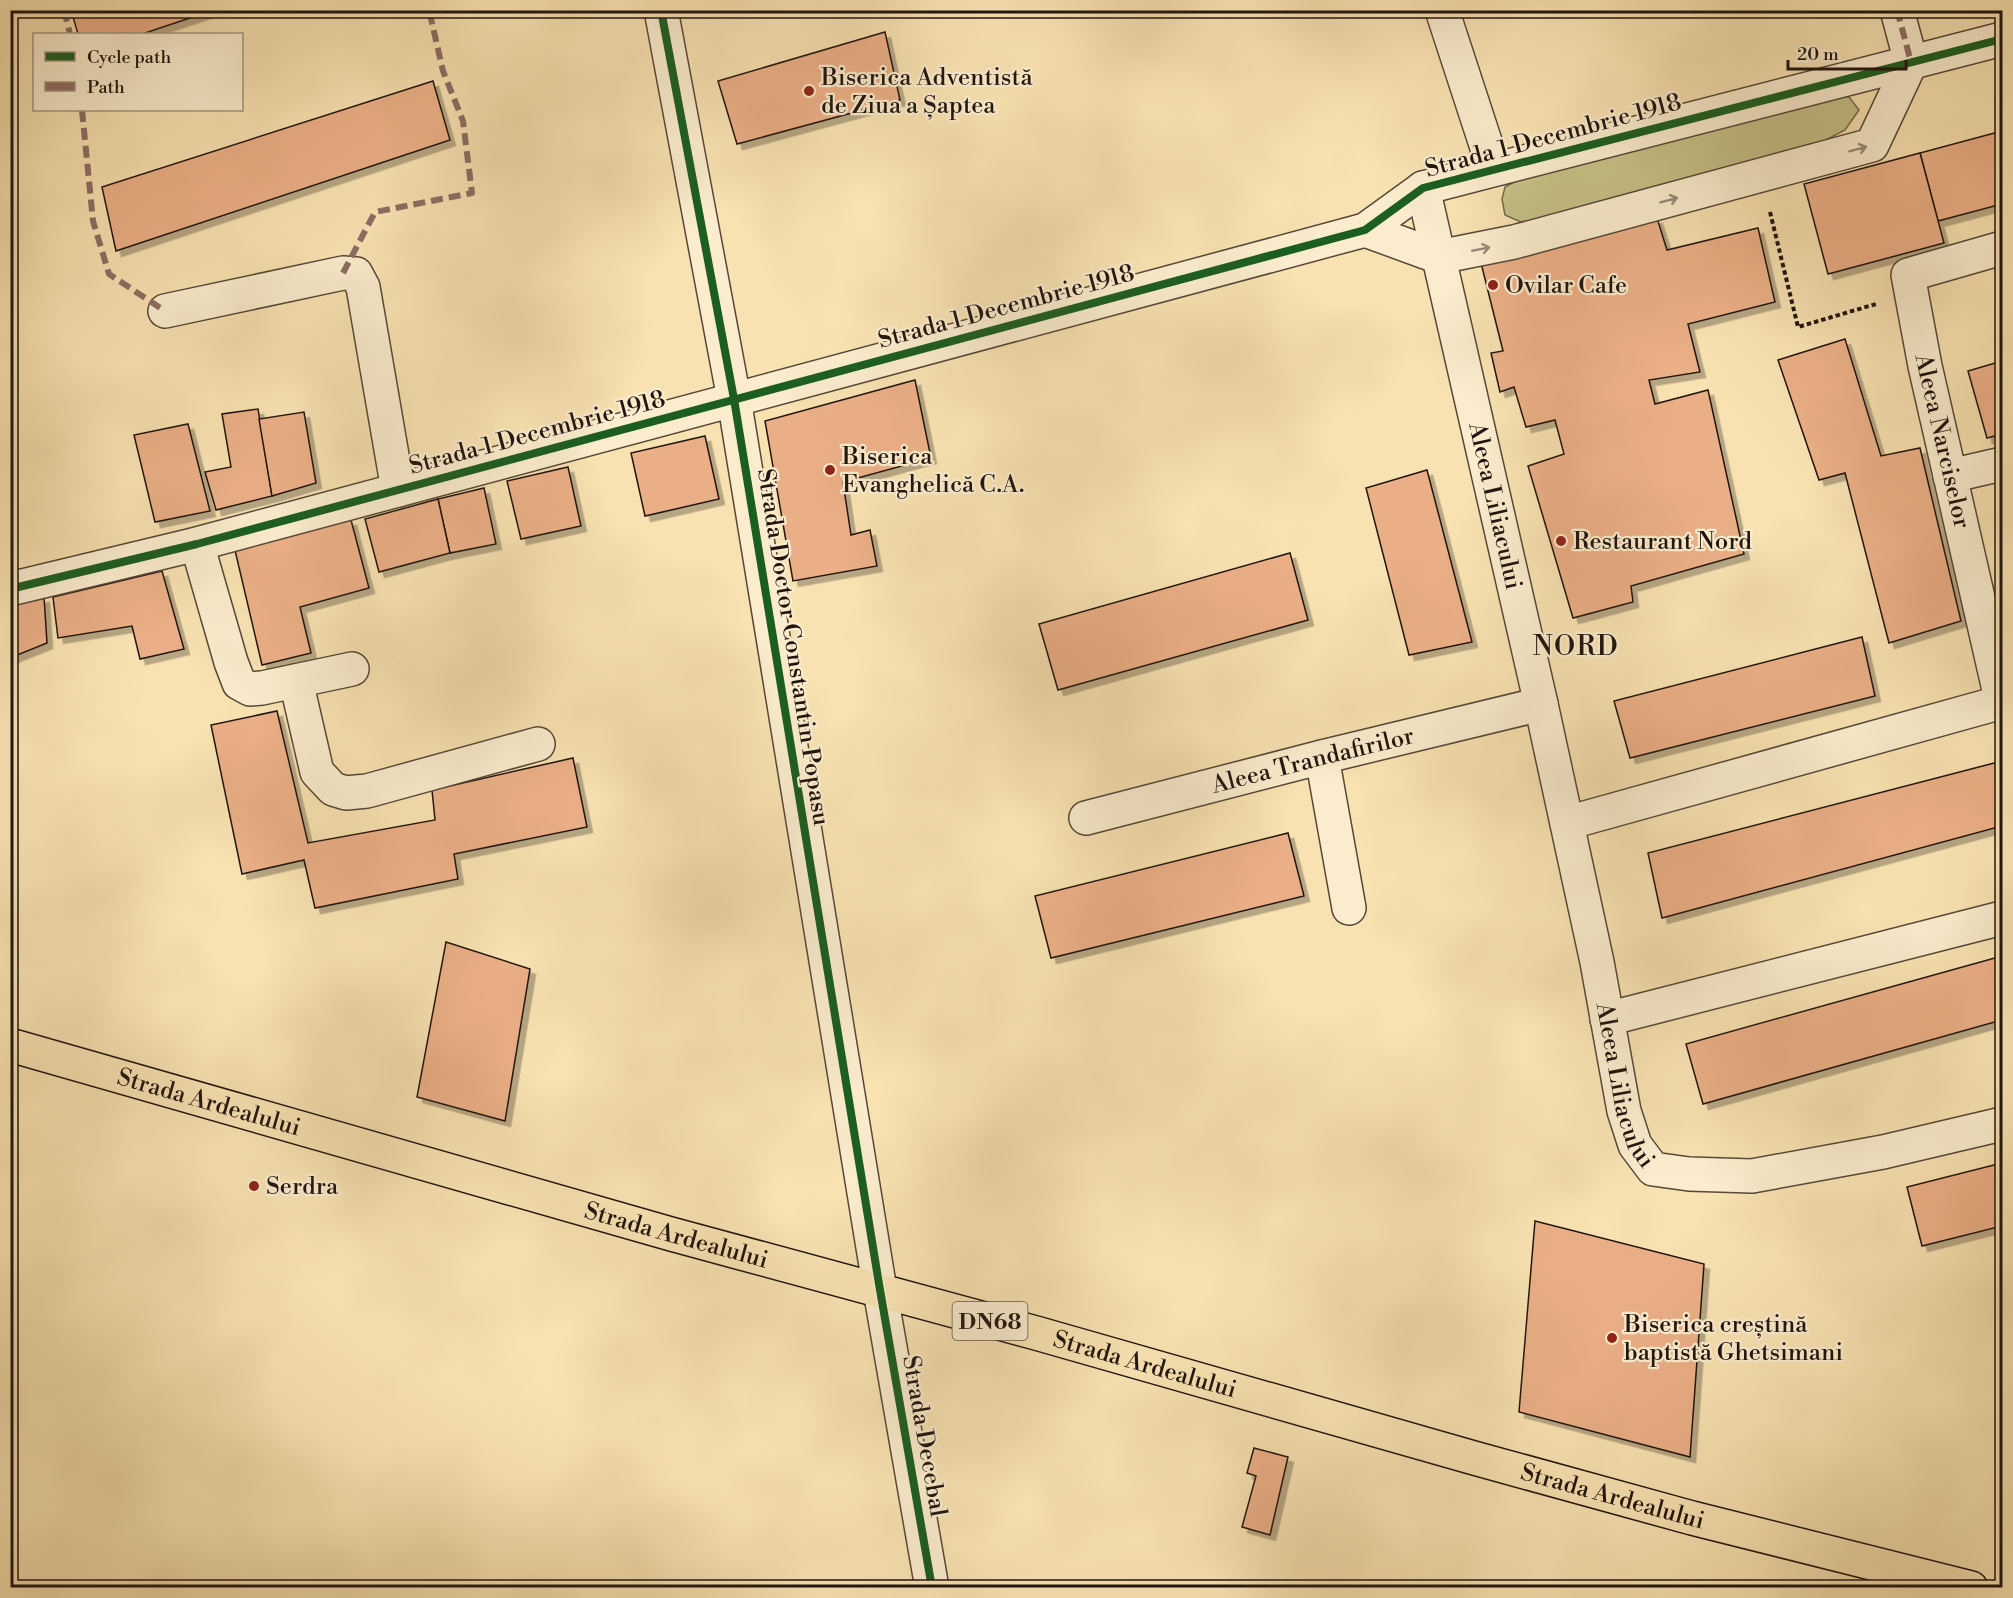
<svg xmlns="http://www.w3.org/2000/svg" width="2013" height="1598" font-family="'Libre Bodoni',serif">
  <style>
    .green { fill: #c5c087; stroke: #726a4c; stroke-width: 1.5 }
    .building { fill: #ebaf87; stroke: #201510; stroke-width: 1.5; filter: url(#shadow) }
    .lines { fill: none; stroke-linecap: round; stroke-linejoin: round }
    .minor-casing { stroke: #564838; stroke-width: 36 }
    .primary-casing { stroke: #201510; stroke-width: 36 }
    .path { stroke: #201510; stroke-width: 4; stroke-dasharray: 4.5 3; stroke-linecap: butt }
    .minor { stroke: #faeccd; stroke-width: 33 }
    .primary { stroke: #f8e2b2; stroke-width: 33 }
    .quiet { stroke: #8d6e63; stroke-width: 6; stroke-dasharray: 12 6; stroke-linecap: butt }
    .cycleway-casing { stroke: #faeccd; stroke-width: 11 }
    .cycleway { stroke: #1b5e20; stroke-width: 8 }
    .oneway { stroke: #988b78 }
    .poi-dot { fill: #8f2418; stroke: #faeccd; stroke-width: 2 }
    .labels { text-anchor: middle; stroke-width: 4.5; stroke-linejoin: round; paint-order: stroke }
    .shield { fill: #faeccd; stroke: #615649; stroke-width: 1.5 }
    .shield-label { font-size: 22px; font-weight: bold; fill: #201510 }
    .poi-label { font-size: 24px; fill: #201510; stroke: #faeccd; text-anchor: start }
    .street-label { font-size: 24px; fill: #201510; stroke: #faeccd }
    .quarter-label { font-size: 27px; letter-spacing: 1.5px; fill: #201510; stroke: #faeccd }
  </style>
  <defs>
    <filter id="shadow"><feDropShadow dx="5.5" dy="5.5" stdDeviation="0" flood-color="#0004"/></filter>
  </defs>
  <rect width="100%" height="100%" fill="#f8e2b2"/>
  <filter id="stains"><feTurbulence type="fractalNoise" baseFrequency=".00333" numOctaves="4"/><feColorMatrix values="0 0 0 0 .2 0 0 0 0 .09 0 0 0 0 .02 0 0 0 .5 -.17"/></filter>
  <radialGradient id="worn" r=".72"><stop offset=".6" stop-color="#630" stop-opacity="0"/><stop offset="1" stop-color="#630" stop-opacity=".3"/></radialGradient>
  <!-- green -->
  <polygon class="green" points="1824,95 1849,97 1859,110 1845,130 1822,142 1523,223 1505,215 1502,199 1505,187 1523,177"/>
  <!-- building -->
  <g class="building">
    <polygon points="71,10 214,10 142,34 78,34"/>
    <polygon points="885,32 900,100 737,144 718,81"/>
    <polygon points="433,81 450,140 116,251 102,187"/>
    <polygon points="2002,131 2002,204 1938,221 1920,153"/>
    <polygon points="1920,153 1944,243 1828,274 1804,184"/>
    <polygon points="1657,218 1667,250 1758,228 1775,302 1688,324 1700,372 1649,380 1655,404 1708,390 1744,554 1631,586 1633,602 1573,618 1528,466 1564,454 1555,420 1526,427 1514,387 1500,392 1491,353 1503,351 1481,263"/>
    <polygon points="1845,339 1881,456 1920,448 1961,621 1889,643 1845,473 1819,480 1778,360"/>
    <polygon points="2002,361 2002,434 1987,438 1968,371"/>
    <polygon points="915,380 931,458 843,482 851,535 870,530 877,566 793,581 765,421"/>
    <polygon points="258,409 272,496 216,510 205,472 231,467 222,414"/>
    <polygon points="304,412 316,483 272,496 259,419"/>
    <polygon points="188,424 210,511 155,522 134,435"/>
    <polygon points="705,436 719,499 645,516 631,453"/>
    <polygon points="568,467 581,526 521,539 507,481"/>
    <polygon points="1427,470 1472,642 1409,655 1366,488"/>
    <polygon points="484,488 496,544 450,553 438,499"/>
    <polygon points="438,499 450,553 379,572 365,519"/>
    <polygon points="351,520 369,588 300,607 311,653 262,665 234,546"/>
    <polygon points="1290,553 1308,620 1058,690 1039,624"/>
    <polygon points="162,571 184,649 140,659 132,626 58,638 53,597"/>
    <polygon points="44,597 47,643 10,658 10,605"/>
    <polygon points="1862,637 1875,696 1630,758 1614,701"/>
    <polygon points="277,711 308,843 435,820 432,790 573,758 587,827 454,854 458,879 315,908 304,860 242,874 211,725"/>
    <polygon points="2002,761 2002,826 1662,918 1648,853"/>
    <polygon points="1288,833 1304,896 1051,958 1035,896"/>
    <polygon points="446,942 530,969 505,1121 417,1097"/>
    <polygon points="2002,956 2002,1020 1703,1104 1686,1044"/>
    <polygon points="2002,1163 2002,1226 1922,1246 1907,1187"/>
    <polygon points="1535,1221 1704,1264 1690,1457 1519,1412"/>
    <polygon points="1254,1448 1288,1457 1270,1535 1242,1527 1256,1476 1247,1473"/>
  </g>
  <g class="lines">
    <defs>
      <g id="minor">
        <polyline points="661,10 734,399 880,1290 932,1588"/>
        <polyline points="1442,10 1494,169"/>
        <polyline points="1897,10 1911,62"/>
        <path id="s1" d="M 1423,188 L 1541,704 L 1597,962 L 1624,1111 L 1635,1145 L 1653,1169 L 1689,1174 L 1752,1176 L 1883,1152 L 2002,1124"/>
        <polyline points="1365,230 1439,257 1514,242 1872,145 1911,62"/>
        <polyline points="165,311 343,273 356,274 363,287 398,490"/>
        <polyline points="1950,476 2002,464"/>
        <polyline points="197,544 231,662 239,683 250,689 262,688 352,669"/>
        <polyline points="10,589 197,544 1365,230 1423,188 2002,39"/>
        <polyline points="296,681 317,772 333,789 346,793 367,791 538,744"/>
        <polyline points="2002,703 1925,366 1908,275 2002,248"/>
        <polyline points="1322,757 1349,908"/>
        <path id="s2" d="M 1086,818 L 1322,757 L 1541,704"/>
        <polyline points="1567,823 2002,702"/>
        <polyline points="1607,1019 2002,918"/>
      </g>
      <g id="primary">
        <path id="s3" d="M 10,1045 L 671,1234 L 1036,1333 L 1474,1458 L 1692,1518 L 1971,1588"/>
      </g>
    </defs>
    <!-- minor casing -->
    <use href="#minor" class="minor-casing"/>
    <!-- primary casing -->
    <use href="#primary" class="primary-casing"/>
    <!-- path -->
    <polyline class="path" points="1770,212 1798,327 1876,304"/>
    <!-- minor -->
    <use href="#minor" class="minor"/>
    <!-- primary -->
    <use href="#primary" class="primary"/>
    <!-- quiet -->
    <g class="quiet">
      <polyline points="64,10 70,34"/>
      <polyline points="1897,10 1911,62"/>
      <polyline points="82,110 93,221 109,274 165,311"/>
      <polyline points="343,273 375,212 472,193 463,121 443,71 429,10"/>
    </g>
    <defs>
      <g id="cycleway">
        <polyline points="661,10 734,399 880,1290 932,1588"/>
        <polyline points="10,589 197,544 1365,230 1423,188 2002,39"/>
      </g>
    </defs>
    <!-- cycleway casing -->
    <use href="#cycleway" class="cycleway-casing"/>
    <!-- cycleway -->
    <use href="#cycleway" class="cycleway"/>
  </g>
  <!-- one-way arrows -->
  <defs><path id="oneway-shaft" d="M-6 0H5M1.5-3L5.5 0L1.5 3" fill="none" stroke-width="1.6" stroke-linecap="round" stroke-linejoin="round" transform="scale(1.5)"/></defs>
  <g class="oneway">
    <use href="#oneway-shaft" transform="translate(1858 149) rotate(-15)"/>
    <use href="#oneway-shaft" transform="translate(1669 200) rotate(-15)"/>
    <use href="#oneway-shaft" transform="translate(1481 249) rotate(-11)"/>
  </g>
  <!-- markers -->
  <g class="poi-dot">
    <circle cx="809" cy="91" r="6"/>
    <circle cx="1493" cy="285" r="6"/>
    <circle cx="830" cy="470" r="6"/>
    <circle cx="1561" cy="541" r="6"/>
    <circle cx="254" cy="1186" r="6"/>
    <circle cx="1612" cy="1338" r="6"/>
  </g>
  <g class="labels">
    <!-- shield labels -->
    <rect class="shield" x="952.5" y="1302" width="75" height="38" rx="4.5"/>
    <g class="shield-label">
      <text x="990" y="1329">DN68</text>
    </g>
    <!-- poi labels -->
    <g class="poi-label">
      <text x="821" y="85">Biserica Adventistă<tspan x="821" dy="28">de Ziua a Șaptea</tspan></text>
      <text x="1505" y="293">Ovilar Cafe</text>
      <text x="842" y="464">Biserica<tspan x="842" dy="28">Evanghelică C.A.</tspan></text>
      <text x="1573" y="549">Restaurant Nord</text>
      <text x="266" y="1194">Serdra</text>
      <text x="1624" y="1332">Biserica creștină<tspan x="1624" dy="28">baptistă Ghetsimani</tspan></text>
    </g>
    <!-- street labels -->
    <g class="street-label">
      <text transform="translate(1553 135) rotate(-15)" y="8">Strada 1 Decembrie 1918</text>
      <text transform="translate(1006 306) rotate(-15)" y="8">Strada 1 Decembrie 1918</text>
      <text transform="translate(537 432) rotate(-15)" y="8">Strada 1 Decembrie 1918</text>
      <text transform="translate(1943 441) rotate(77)" y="8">Aleea Narciselor</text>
      <text dy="8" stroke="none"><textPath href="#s1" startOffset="326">Aleea Liliacului</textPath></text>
      <text transform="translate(794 647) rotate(81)" y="8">Strada Doctor Constantin Popasu</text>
      <text dy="8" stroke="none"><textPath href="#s2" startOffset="234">Aleea Trandafirilor</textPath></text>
      <text dy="8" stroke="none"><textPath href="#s1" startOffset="920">Aleea Liliacului</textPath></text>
      <text dy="8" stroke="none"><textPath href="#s3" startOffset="207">Strada Ardealului</textPath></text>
      <text dy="8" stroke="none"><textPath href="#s3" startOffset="693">Strada Ardealului</textPath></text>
      <text dy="8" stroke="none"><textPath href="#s3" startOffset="1179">Strada Ardealului</textPath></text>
      <text transform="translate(925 1436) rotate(80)" y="8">Strada Decebal</text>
      <text dy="8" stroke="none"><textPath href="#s3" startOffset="1665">Strada Ardealului</textPath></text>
    </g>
    <!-- quarter labels -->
    <g class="quarter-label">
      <text x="1576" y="655">NORD</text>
    </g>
  </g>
  <!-- margin -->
  <rect width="2013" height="1598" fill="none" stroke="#f8e2b2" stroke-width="36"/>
  <rect x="12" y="12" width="1989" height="1574" fill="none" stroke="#201510" stroke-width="3"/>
  <rect x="18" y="18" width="1977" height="1562" fill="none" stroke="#201510" stroke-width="1.5"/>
  <!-- legend -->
  <rect x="33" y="33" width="210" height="78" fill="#faeccd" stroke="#a39681" stroke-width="1.5"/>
  <rect x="45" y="52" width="30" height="9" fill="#1b5e20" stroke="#a39681" stroke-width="1.5"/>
  <text x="87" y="63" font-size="18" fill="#201510">Cycle path</text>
  <rect x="45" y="82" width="30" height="9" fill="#8d6e63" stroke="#a39681" stroke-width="1.5"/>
  <text x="87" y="93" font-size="18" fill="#201510">Path</text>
  <!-- scale -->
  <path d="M1788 60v9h118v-9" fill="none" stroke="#201510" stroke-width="3"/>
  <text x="1797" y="60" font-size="18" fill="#201510" stroke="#faeccd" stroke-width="4.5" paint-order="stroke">20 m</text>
  <rect width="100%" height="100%" filter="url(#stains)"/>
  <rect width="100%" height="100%" fill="url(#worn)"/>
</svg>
